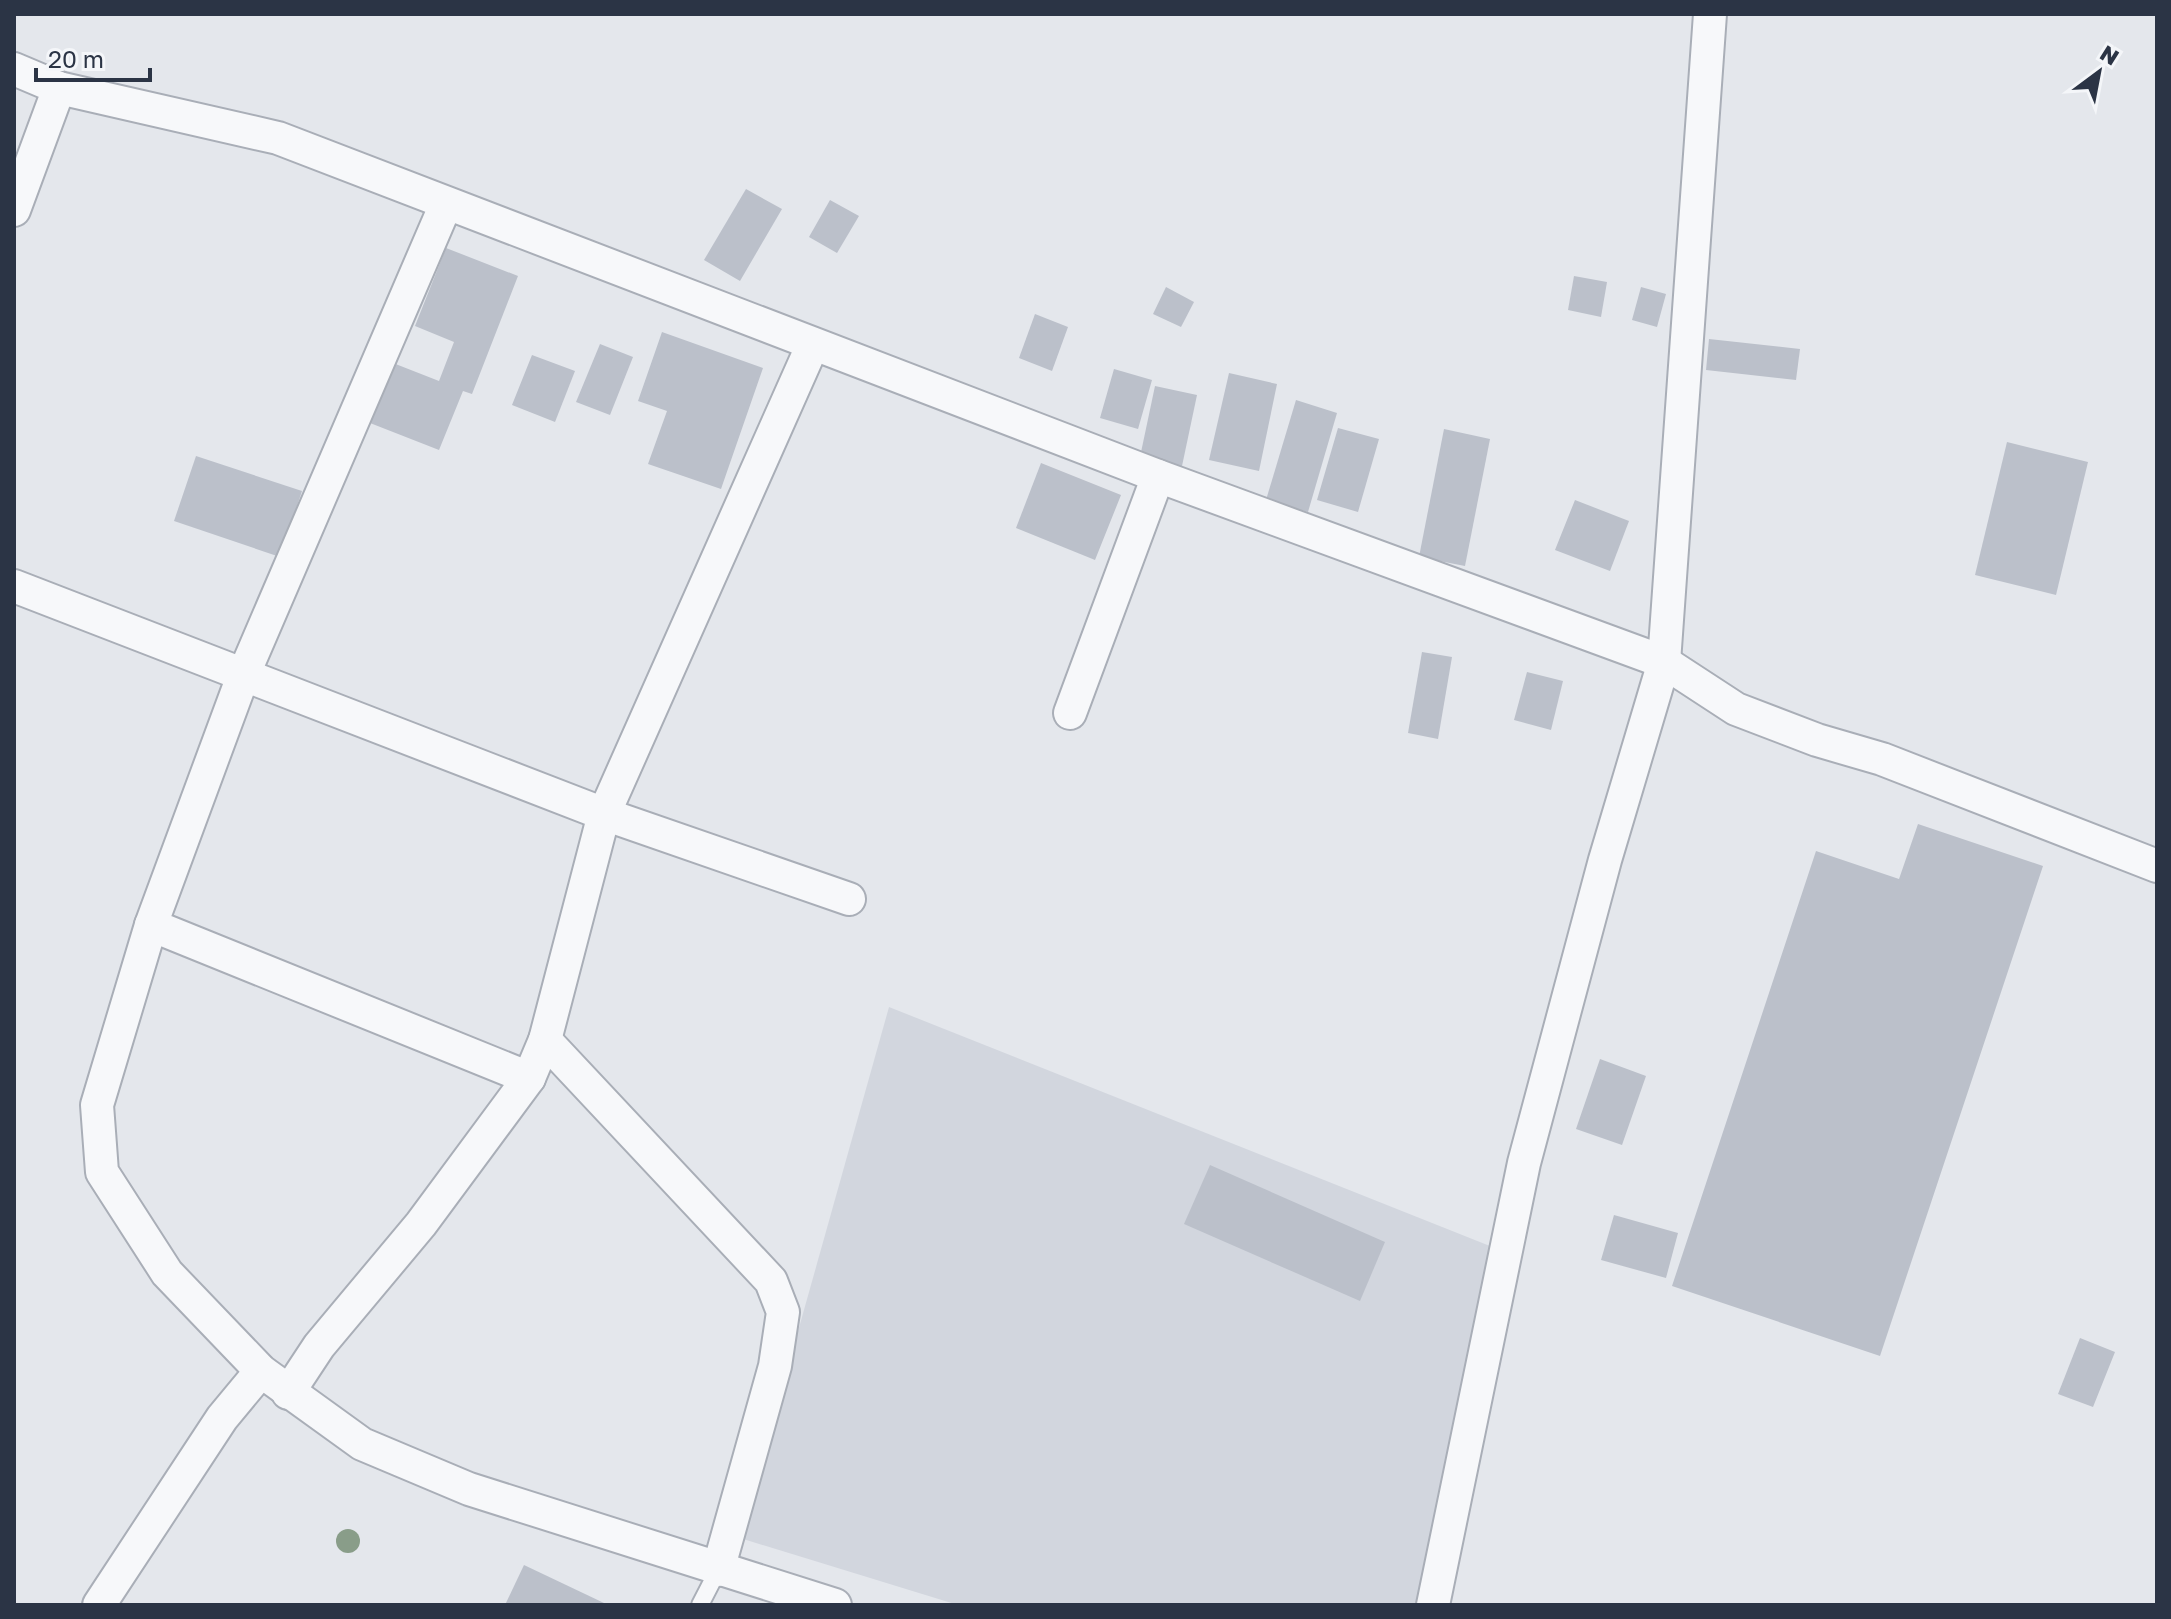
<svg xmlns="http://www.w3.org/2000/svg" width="2171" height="1619" font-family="'Golos Text',sans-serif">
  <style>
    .built { fill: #d2d6de }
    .building { fill: #bbc0ca }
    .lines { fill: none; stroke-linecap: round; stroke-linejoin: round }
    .lane-casing { stroke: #a9aeb7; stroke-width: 20 }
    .street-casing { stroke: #a9aeb7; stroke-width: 36 }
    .lane { stroke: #f7f8fa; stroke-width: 16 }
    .street { stroke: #f7f8fa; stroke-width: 32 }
    .tree { fill: #899d89 }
  </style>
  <rect width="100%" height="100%" fill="#e4e7ec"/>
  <!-- built -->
  <polygon class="built" points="889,1007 1505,1252 1421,1605 958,1605 740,1538"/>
  <!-- building -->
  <g class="building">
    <polygon points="746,189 782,209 740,281 704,260"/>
    <polygon points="830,200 859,216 837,253 809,237"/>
    <polygon points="446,248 518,276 472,394 463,391 439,450 370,423 393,363 439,381 454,342 415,326"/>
    <polygon points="1574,276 1607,282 1601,317 1568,310"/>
    <polygon points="1166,287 1194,302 1181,327 1153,314"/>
    <polygon points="1641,287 1666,294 1657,327 1632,320"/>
    <polygon points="1035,314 1068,327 1052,371 1019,358"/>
    <polygon points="662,332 763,368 721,489 648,464 667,411 638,401"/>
    <polygon points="1709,339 1800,349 1796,380 1706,370"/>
    <polygon points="600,344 633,357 610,415 576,402"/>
    <polygon points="532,355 575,371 555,422 512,405"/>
    <polygon points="1114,369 1152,380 1138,429 1100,418"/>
    <polygon points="1229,373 1277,384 1259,471 1209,460"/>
    <polygon points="1155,386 1197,395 1182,466 1140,457"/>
    <polygon points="1296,400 1337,413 1308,512 1266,500"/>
    <polygon points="1338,428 1379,439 1358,512 1317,500"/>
    <polygon points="1444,429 1490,439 1465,566 1419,557"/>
    <polygon points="2007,442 2088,462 2056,595 1975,575"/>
    <polygon points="196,456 302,491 280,557 174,521"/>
    <polygon points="1041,463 1121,495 1095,560 1016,528"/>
    <polygon points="1575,500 1629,521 1610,571 1555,550"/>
    <polygon points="1422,652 1452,657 1438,739 1408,733"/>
    <polygon points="1527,672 1563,681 1551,730 1514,720"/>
    <polygon points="1918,824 2043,866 1880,1356 1672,1286 1816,851 1899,879"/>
    <polygon points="1600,1059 1646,1076 1622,1145 1576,1129"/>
    <polygon points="1210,1165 1385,1242 1360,1301 1184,1224"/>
    <polygon points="1614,1215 1678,1233 1666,1278 1601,1260"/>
    <polygon points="2080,1338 2115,1352 2093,1407 2058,1394"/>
    <polygon points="524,1565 604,1603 603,1605 505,1605"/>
  </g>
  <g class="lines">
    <defs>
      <polyline id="lane" points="700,1605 718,1570"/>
      <g id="street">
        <polyline points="14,69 59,88 278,138 1158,476 1664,662 1736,709 1817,740 1882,759 2157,866"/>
        <polyline points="446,204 243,676 151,925 529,1078"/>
        <polyline points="14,210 59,88"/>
        <polyline points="14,586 604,814 849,899"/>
        <polyline points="1070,713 1158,476"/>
        <polyline points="151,925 97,1105 102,1172 167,1273 261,1371 362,1444 469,1489 835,1605"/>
        <polyline points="545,1040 771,1281 783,1312 775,1366 718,1570"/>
        <polyline points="288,1393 319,1346 421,1224 529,1078 545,1040 604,814 813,344"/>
        <polyline points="99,1605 222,1418 261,1371"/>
        <polyline points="1433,1605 1524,1163 1605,860 1664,662 1710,14"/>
      </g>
    </defs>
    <!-- lane casing -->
    <use href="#lane" class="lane-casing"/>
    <!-- street casing -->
    <use href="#street" class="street-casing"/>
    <!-- lane -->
    <use href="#lane" class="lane"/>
    <!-- street -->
    <use href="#street" class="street"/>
  </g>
  <!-- trees -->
  <circle class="tree" cx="348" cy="1541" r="12"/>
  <!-- border -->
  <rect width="2171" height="1619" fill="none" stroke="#2b3445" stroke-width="32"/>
  <!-- north arrow -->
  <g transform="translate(2099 72) rotate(32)" stroke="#f4f6f9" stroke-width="6" paint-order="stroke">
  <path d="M0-6L14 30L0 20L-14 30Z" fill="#2b3445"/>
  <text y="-12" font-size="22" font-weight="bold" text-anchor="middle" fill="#2b3445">N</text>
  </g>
  <!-- scale -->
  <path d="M36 68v12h114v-12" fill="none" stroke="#2b3445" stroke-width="4"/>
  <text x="48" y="68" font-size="24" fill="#2b3445" stroke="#f4f6f9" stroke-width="6" paint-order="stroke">20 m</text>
</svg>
